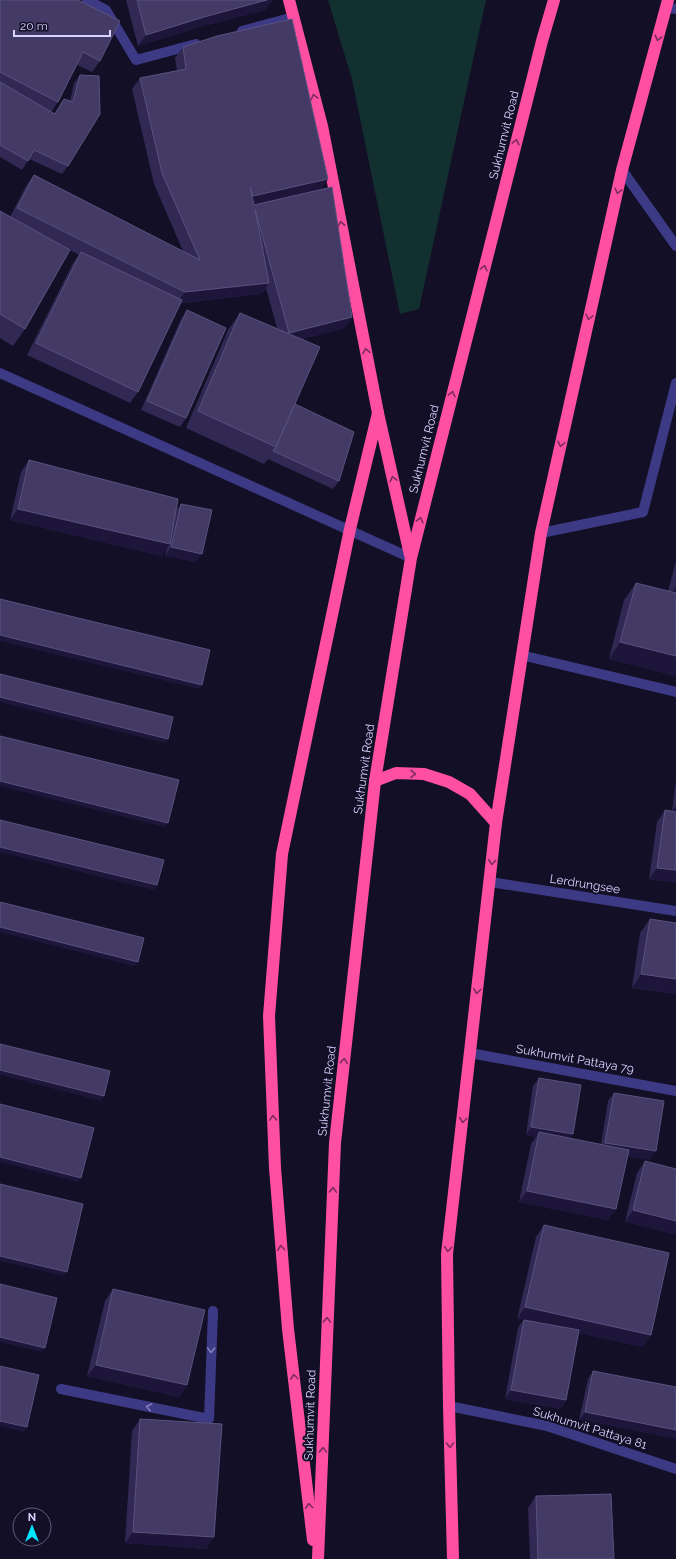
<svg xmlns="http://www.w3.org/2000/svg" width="676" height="1559" font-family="Raleway,sans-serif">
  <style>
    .green { fill: #12302f }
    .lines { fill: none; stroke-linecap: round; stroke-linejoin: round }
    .minor { stroke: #3d3a85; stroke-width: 10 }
    .highway { stroke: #ff4fa3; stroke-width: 12 }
    .wall { fill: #312854 }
    .shaded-wall { fill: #1d163a }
    .building { fill: #433a66; stroke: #5a527e }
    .oneway { stroke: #7d2c5e }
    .oneway2 { stroke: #837fbc }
    .labels { text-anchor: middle; stroke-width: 4; stroke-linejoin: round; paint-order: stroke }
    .street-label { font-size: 12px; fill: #d9d4ff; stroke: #130f26 }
  </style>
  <rect width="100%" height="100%" fill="#130f26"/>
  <!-- green -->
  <polygon class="green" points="328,0 486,0 419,309 400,314 352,79"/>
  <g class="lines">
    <!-- minor -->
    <g class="minor">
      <polyline points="87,0 106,10 136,60 196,44"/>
      <polyline points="666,7 676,9"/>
      <polyline points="242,31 294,17"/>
      <polyline points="622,170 676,246"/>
      <polyline points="0,373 411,558"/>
      <polyline points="541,533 643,512 676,383"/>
      <polyline points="521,655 676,692"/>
      <polyline points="490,882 676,911"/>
      <polyline points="470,1053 676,1091"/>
      <polyline points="61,1389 209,1419 213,1311"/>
      <polyline points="449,1406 547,1426 676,1469"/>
    </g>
    <!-- highway -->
    <g class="highway">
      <polyline points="289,0 322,126 378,413 410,555"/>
      <polyline points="375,781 396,773 424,774 449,782 470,794 496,823"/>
      <polyline points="313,1540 288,1329 275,1168 269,1016 282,854 350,529 378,413"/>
      <polyline points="318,1559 335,1143 375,781 411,558 542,41 554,0"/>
      <polyline points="453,1559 449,1406 447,1254 496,823 541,533 622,170 668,0"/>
    </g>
  </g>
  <!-- wall -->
  <g class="wall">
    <polygon points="0,0 100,61 92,72 77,65 58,102 51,112 54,114 64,99 70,101 74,83 80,75 68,166 62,174 29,159 22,170 0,157"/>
    <polygon points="126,0 272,0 265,10 196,28 138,46"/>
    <polygon points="183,47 328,179 321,189 352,317 344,328 302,339 295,404 339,481 333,489 268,459 264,464 186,428 228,330 240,313 277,328 266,288 261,294 181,303 138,392 130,403 27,355 73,263 79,255 70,250 25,329 13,346 0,338 0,211 10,217 26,186 34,175 183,251 154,184 132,89 140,78 177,71 175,58"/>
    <polygon points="187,310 186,418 180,427 141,410 181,319"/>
    <polygon points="29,460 176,511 181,504 196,562 165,556 167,548 162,556 10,520 21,472"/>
    <polygon points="676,561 676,676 609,659 624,600 636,583 668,591"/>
    <polygon points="676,780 676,883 649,879 657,822 665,810 672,811"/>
    <polygon points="650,919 676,994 632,988 640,933"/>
    <polygon points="539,1078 573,1134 569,1138 601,1145 608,1101 614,1093 650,1160 627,1156 608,1220 519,1202 531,1144 536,1137 526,1135 533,1086"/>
    <polygon points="645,1161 676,1169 625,1222 637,1173"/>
    <polygon points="544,1225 651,1335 642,1347 579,1333 566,1400 561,1409 505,1399 518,1328 523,1320 517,1319 536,1237"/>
    <polygon points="113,1289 187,1385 179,1397 87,1376 105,1301"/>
    <polygon points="593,1371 676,1387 579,1420 588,1379"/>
    <polygon points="140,1419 214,1537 206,1549 125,1543 132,1431"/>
    <polygon points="536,1496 614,1559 530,1559 528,1508"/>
  </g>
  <!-- shaded-wall -->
  <g class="shaded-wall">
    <polygon points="267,0 272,0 265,10 196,28 138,46 146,35 204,17"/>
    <polygon points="328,179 320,191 245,208 253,196"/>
    <polygon points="269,283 261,294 177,303 185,292"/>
    <polygon points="352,317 344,328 281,344 289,333"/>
    <polygon points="18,509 170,544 162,556 10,520"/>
    <polygon points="171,547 202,554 196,562 165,556"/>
    <polygon points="676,587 676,603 666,601"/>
    <polygon points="0,635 202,685 199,689 0,641"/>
    <polygon points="620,642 676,656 676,676 609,659"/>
    <polygon points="0,697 168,739 165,743 0,702"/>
    <polygon points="0,781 168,823 165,827 0,786"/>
    <polygon points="676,806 676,814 671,813"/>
    <polygon points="0,847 157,885 154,890 0,852"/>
    <polygon points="657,868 676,870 676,883 649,879"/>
    <polygon points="0,927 138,962 134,966 0,932"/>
    <polygon points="641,974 676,979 676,994 632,988"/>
    <polygon points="0,1070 104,1096 101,1101 0,1075"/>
    <polygon points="531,1127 573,1134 567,1142 539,1132 536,1137 526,1135"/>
    <polygon points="605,1143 656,1151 650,1160 600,1151"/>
    <polygon points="0,1157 81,1178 78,1182 0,1162"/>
    <polygon points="527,1191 616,1209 608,1220 519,1202"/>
    <polygon points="633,1210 676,1221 676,1235 625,1222"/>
    <polygon points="0,1256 67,1272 64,1276 0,1261"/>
    <polygon points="525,1307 651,1335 642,1347 517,1319"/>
    <polygon points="0,1337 45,1348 42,1352 0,1342"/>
    <polygon points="96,1365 187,1385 179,1397 87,1376"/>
    <polygon points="511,1390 566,1400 561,1409 505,1399"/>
    <polygon points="585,1412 676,1430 676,1439 579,1420"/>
    <polygon points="0,1421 27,1427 24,1432 0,1426"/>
    <polygon points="133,1532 214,1537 206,1549 125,1543"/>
  </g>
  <!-- building -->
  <g class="building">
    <polygon points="0,0 78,0 120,21 100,61 83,52 58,102 0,72"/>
    <polygon points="137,0 267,0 204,17 146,35"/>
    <polygon points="292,19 328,179 253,196 250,187 254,205 332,187 352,317 289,333 255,209 269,283 185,292 17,208 34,175 200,260 162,173 140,78 186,69 183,47 217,36"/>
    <polygon points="80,75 99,76 100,114 68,166 34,150 28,161 0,145 0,82 55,114 64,99 73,102"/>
    <polygon points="0,211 70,250 25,329 0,314"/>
    <polygon points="81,252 182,300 138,392 36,343"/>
    <polygon points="187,310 226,328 186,418 147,401"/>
    <polygon points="240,313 320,347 276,447 198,411"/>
    <polygon points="295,404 354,432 339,481 273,451 276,447"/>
    <polygon points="29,460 178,499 170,544 18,509"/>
    <polygon points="181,504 212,510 202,554 171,547"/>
    <polygon points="636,583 676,593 676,656 620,642"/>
    <polygon points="0,599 210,650 202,685 0,635"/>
    <polygon points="0,674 173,717 168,739 0,697"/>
    <polygon points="0,736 179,780 168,823 0,781"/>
    <polygon points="665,810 676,812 676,870 657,868"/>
    <polygon points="0,820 164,860 157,885 0,847"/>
    <polygon points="0,902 144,938 138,962 0,927"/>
    <polygon points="650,919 676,923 676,979 641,974"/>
    <polygon points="0,1044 110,1071 104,1096 0,1070"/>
    <polygon points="539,1078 581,1085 573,1134 531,1127"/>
    <polygon points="614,1093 664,1101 656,1151 605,1143"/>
    <polygon points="0,1104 94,1128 81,1178 0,1157"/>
    <polygon points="539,1132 629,1150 616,1209 527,1191"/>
    <polygon points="645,1161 676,1169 676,1221 633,1210"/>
    <polygon points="0,1184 83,1204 67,1272 0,1256"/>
    <polygon points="544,1225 669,1253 651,1335 525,1307"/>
    <polygon points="0,1284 57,1298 45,1348 0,1337"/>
    <polygon points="113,1289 205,1310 187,1385 96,1365"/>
    <polygon points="524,1320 579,1330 566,1400 511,1390"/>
    <polygon points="0,1366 39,1375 27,1427 0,1421"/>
    <polygon points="593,1371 676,1387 676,1430 585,1412"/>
    <polygon points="140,1419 222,1424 214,1537 133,1532"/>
    <polygon points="611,1494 614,1559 538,1559 536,1496"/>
  </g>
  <!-- one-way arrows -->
  <defs><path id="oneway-chevron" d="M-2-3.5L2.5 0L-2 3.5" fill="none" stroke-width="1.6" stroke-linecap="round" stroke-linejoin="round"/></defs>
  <g class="oneway">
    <use href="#oneway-chevron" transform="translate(658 38) rotate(105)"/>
    <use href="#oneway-chevron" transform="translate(314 97) rotate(-104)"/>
    <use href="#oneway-chevron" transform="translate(516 142) rotate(-76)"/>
    <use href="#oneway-chevron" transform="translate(618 191) rotate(103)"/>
    <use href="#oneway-chevron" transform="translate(341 224) rotate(-101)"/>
    <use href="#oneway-chevron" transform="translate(484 268) rotate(-76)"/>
    <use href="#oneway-chevron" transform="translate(589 317) rotate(103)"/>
    <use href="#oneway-chevron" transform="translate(366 351) rotate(-101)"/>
    <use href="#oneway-chevron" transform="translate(452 394) rotate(-76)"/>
    <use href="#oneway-chevron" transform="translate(561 444) rotate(103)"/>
    <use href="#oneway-chevron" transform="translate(393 479) rotate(-103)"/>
    <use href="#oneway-chevron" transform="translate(420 520) rotate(-76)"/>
    <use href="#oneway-chevron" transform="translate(413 774) rotate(1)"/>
    <use href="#oneway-chevron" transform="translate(492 862) rotate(96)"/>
    <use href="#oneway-chevron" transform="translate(477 991) rotate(97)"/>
    <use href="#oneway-chevron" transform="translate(344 1061) rotate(-84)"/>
    <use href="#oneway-chevron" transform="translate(273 1118) rotate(-92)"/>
    <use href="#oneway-chevron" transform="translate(463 1120) rotate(97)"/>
    <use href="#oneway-chevron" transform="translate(333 1190) rotate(-88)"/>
    <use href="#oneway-chevron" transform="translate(281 1248) rotate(-95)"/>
    <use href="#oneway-chevron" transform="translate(448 1249) rotate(95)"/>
    <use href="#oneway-chevron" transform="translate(327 1320) rotate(-88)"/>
    <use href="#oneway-chevron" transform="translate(294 1377) rotate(-97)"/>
    <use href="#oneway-chevron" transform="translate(450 1445) rotate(88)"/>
    <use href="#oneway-chevron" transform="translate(323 1450) rotate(-88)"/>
    <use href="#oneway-chevron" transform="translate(309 1506) rotate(-97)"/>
  </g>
  <g class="oneway2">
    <use href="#oneway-chevron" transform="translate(211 1350) rotate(92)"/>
    <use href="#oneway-chevron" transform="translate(149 1407) rotate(-168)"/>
  </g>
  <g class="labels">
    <!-- street labels -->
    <g class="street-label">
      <text transform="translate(504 135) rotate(-76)" y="4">Sukhumvit Road</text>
      <text transform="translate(424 449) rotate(-76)" y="4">Sukhumvit Road</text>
      <text transform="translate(364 769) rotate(-82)" y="4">Sukhumvit Road</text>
      <text transform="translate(585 884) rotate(9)" y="4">Lerdrungsee</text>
      <text transform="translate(575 1059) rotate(10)" y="4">Sukhumvit Pattaya 79</text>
      <text transform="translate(327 1091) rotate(-84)" y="4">Sukhumvit Road</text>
      <text transform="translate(310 1415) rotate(-88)" y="4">Sukhumvit Road</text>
      <text transform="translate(590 1428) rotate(17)" y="4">Sukhumvit Pattaya 81</text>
    </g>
  </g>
  <!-- north arrow -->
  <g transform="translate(32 1527)"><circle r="19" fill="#130f26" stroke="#625e7d"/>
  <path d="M0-3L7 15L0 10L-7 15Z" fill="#00e5ff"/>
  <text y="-6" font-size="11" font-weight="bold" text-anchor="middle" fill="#d9d4ff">N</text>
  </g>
  <!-- scale -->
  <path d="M14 30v6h96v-6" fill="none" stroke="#d9d4ff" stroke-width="2"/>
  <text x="20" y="30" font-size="12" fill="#d9d4ff" stroke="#130f26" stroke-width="3" paint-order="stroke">20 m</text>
</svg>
